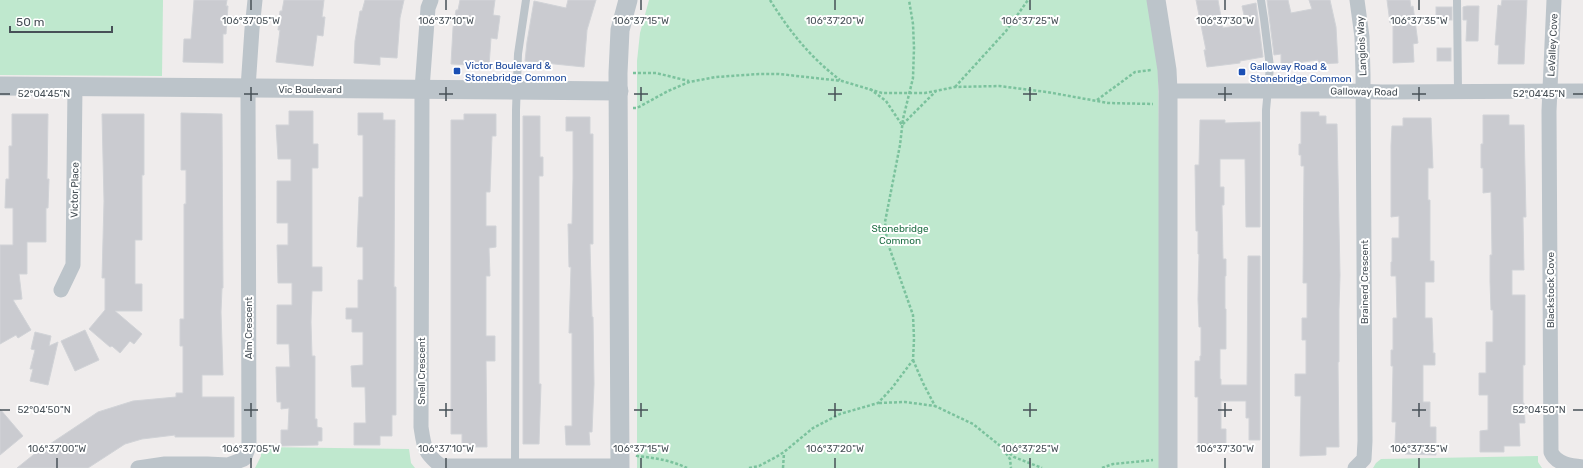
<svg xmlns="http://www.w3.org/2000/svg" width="1583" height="468" font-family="Rubik,sans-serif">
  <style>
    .green { fill: #bfe8ce }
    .building { fill: #cacbd0; stroke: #d1d3d7 }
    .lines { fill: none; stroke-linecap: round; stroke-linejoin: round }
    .path { stroke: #7bc29d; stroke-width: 2.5; stroke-dasharray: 3 2; stroke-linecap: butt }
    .service { stroke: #bcc4ca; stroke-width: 8 }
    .minor { stroke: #bcc4ca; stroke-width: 15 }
    .tertiary { stroke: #bcc4ca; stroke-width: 19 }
    .ticks { fill: none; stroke: #475057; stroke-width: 1.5 }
    .transit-dot { fill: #1a4fb4; stroke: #fff; stroke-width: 1.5 }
    .labels { text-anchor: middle; stroke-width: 4; stroke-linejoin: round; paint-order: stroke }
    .street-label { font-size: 10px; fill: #475057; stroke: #fff }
    .transit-label { font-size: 10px; fill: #164399; stroke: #fff; text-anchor: start }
    .park-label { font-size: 10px; fill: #216f46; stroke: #fff }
    .ticks-label { font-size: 10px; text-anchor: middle; fill: #475057; stroke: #fff; stroke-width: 4; stroke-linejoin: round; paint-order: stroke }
  </style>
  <rect width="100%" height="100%" fill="#efecec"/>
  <!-- green -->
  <g class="green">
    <polygon points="0,0 163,0 162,76 0,75"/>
    <polygon points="649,0 1149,0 1158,43 1162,468 637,468 637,61 640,33"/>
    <polygon points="261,447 409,449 411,463 415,468 255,468 261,456"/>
    <polygon points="1538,456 1538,462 1542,468 1373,468 1376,463 1381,459"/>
  </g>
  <!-- building -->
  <g class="building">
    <polygon points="194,0 227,0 226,6 228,6 226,34 223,34 223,63 183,62 184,39 191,39"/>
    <polygon points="284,0 324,0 322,17 325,17 323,36 317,35 313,66 276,62 280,30 278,30 280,11 282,11"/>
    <polygon points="365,0 404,0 400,18 397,58 380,57 380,65 354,63 355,41 360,11 362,11"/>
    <polygon points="460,0 495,0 493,15 500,16 497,39 491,38 489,66 451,64 453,28 456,10 458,10"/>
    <polygon points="568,0 596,0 587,30 584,67 525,61 527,42 534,1 566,8"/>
    <polygon points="1196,0 1218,0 1223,28 1246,24 1242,6 1256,3 1263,57 1240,61 1240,63 1207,67 1204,50 1206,50"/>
    <polygon points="1267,0 1288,0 1291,13 1312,9 1309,0 1330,0 1336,27 1338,63 1318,64 1318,60 1281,65 1281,54 1274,55"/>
    <polygon points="1387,0 1410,0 1411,7 1413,6 1418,43 1413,44 1414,62 1393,63 1393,23 1390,23"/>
    <polygon points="1502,0 1527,0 1524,64 1498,64 1499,45 1495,45 1498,5 1501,6"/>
    <polygon points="1467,6 1479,6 1478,41 1466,41 1467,20 1463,20 1463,7"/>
    <rect x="1436" y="7" width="16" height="13"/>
    <rect x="1437" y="48" width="14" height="13"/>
    <polygon points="289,111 313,111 313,144 318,144 318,168 312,168 312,267 322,267 322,291 312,291 311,322 312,356 315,356 315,419 317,419 317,427 322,428 322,441 318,441 318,445 281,446 281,430 288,430 289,408 281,409 281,402 277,402 276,367 290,367 289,344 277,344 277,305 292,305 292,283 278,283 277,245 288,245 288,223 277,223 277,181 291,181 291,159 278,159 276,125 289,125"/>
    <polygon points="1301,112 1319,112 1319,116 1326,116 1326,124 1337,124 1340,275 1339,309 1339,362 1338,362 1339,447 1326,447 1326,455 1300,456 1301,396 1295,396 1295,374 1306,374 1306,340 1302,340 1302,318 1307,318 1307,283 1303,283 1304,166 1301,166 1301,155 1299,155 1299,144 1301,144"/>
    <polygon points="181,113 222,114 223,288 222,288 221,312 223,375 202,375 202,397 234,397 234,437 175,437 175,435 142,439 125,444 88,468 17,468 43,447 44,448 98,412 133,401 176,397 176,393 183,393 183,346 180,346 180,319 184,319 184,204 186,204 186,170 181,170"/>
    <polygon points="358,113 383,113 383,120 395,120 394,287 396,287 396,415 392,415 392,436 380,436 380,445 354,445 354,423 366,423 365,387 352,387 351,366 363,365 363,332 352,332 352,319 346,319 346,308 358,308 358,280 363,280 363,247 357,247 359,197 363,197 363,135 358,135"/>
    <polygon points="12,114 48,114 47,179 49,179 48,208 46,208 46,242 27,242 27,274 19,274 22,299 13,300 31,330 18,338 16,335 0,344 0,245 13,245 13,208 5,208 6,179 9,179 9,146 12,146"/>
    <polygon points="102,114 144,114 144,175 142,175 142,240 135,240 135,284 142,284 142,311 115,311 142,334 134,344 130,341 120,353 112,346 110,347 89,329 105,310 105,278 102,278 104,201"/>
    <polygon points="464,114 496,114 496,136 492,136 490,192 486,192 486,226 496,226 496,247 489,248 490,276 486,276 486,336 495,336 495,361 486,361 487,447 462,447 462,434 451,434 451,120 464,120"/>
    <polygon points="1483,115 1509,115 1509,125 1524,125 1526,217 1523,217 1524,270 1512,270 1512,295 1525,295 1525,365 1523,365 1523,403 1524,403 1525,423 1519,423 1520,446 1504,446 1504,452 1480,452 1480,431 1488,430 1488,395 1479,395 1479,373 1486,373 1486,342 1493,342 1493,310 1491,310 1490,281 1490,255 1492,255 1491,192 1483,193 1483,168 1481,168 1481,144 1483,144"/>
    <polygon points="523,116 540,116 540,157 543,157 543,176 539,176 539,384 541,384 539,444 523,444"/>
    <polygon points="566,117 590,117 590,134 593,134 593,244 590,244 592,317 593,317 594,384 592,432 589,432 590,445 566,445 565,426 572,426 572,333 569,333 571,267 569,267 568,224 572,224 573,179 573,131 566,131"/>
    <polygon points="1403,118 1431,118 1433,168 1428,168 1428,200 1430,200 1430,261 1434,261 1434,282 1425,282 1425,318 1432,318 1433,345 1433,353 1435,353 1435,365 1423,365 1423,402 1430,402 1430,427 1436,427 1436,455 1405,454 1405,444 1395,443 1396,422 1392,422 1393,366 1391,366 1391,350 1393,350 1393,318 1397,318 1396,276 1391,276 1391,262 1392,262 1392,238 1399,238 1399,216 1391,217 1391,146 1392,126 1403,126"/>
    <polygon points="1200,120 1225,120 1225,123 1260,122 1260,227 1246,227 1245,159 1220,159 1220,187 1224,187 1224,205 1222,205 1223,259 1226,259 1226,276 1225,276 1225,309 1226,309 1226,349 1220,349 1220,379 1221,379 1221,385 1247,385 1248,256 1260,256 1260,440 1249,440 1249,418 1246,418 1246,401 1221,401 1221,429 1226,429 1226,450 1198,450 1198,397 1195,397 1195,361 1200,361 1200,356 1201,356 1201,327 1199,327 1198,299 1199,254 1198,254 1198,231 1196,231 1195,165 1199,165"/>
    <polygon points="85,330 99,360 75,371 61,341"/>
    <polygon points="35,332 51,336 49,346 58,342 48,385 30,381 33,369 30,369 35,350 31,349"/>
    <polygon points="0,409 23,436 0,455"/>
  </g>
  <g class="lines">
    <!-- path -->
    <g class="path">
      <path d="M 770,0 C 790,32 810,57 840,80"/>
      <polyline points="633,73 656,73 689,81"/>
      <polyline points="955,87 1006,31 1028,0"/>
      <polyline points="870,89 886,101 902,125 936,91"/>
      <polyline points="1097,100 1135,72 1151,70"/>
      <polyline points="633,108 637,108 668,91 689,82 716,77 759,74 779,74 842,81 882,93 925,93 955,87 999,86 1047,92 1108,103 1153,104"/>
      <polyline points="913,360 923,383 935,406 973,424 1014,457 1042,468"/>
      <polyline points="879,403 905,402 935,406"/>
      <polyline points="1003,449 1010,459 1011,468"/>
      <path d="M 637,457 L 637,456 C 655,458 670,460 687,468"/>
      <polyline points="749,468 759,466 776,457 784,452 813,428 840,414 878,403 892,388 913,360 914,339 913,315 887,241 885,222 900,145 903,119 913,78 914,48 913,24 909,0"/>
      <polyline points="783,468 784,453"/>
      <polyline points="1102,468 1113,464 1153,460"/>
    </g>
    <!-- service -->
    <g class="service">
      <polyline points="1261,0 1264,19 1270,67 1266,110 1266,468"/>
      <polyline points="1457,0 1458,91"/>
      <polyline points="515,466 516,110 518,54 526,0"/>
    </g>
    <!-- minor -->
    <g class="minor">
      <path d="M 431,0 L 428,8 L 422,89 L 421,427 C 424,447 424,453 441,466 L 620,466"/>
      <path d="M 1554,0 L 1549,111 L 1551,452 C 1556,464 1571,466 1583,467"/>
      <polyline points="1168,91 1348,91 1382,92 1583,91"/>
      <polyline points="61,290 73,265 75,86"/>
      <polyline points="138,468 165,464 207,464 228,465 244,459 249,446 248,88 252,29 255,0"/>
      <polyline points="1355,468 1364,459 1365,441 1363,75 1362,37 1357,0"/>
    </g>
    <!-- tertiary -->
    <g class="tertiary">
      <polyline points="1156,0 1167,70 1168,91 1168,468"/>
      <polyline points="0,86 619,91"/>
      <polyline points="620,468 618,73 620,30 628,0"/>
    </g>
  </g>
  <!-- ticks -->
  <path class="ticks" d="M 251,0 L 251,10M 446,0 L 446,10M 641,0 L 641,10M 835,0 L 835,10M 1030,0 L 1030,10M 1225,0 L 1225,10M 1419,0 L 1419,10M 251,87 L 251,101M 446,87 L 446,101M 641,87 L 641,101M 835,87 L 835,101M 1030,87 L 1030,101M 1225,87 L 1225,101M 1419,87 L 1419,101M 0,94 L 10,94M 244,94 L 258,94M 439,94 L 453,94M 634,94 L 648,94M 828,94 L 842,94M 1023,94 L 1037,94M 1218,94 L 1232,94M 1412,94 L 1426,94M 1573,94 L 1583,94M 251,403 L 251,417M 446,403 L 446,417M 641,403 L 641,417M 835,403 L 835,417M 1030,403 L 1030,417M 1225,403 L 1225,417M 1419,403 L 1419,417M 0,410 L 10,410M 244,410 L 258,410M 439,410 L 453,410M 634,410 L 648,410M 828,410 L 842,410M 1023,410 L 1037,410M 1218,410 L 1232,410M 1412,410 L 1426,410M 1573,410 L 1583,410M 57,458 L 57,468M 251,458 L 251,468M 446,458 L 446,468M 641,458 L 641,468M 835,458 L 835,468M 1030,458 L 1030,468M 1225,458 L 1225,468M 1419,458 L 1419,468"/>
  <!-- markers -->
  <g class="transit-dot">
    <rect x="453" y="67" width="8" height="8" rx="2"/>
    <rect x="1238" y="68" width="8" height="8" rx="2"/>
  </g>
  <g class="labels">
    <!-- street labels -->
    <g class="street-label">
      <text transform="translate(1552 45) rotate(-87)" y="4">LeValley Cove</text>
      <text transform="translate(1361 46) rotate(-93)" y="4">Langlois Way</text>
      <text x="310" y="93">Vic Boulevard</text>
      <text transform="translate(1364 91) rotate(1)" y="4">Galloway Road</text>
      <text transform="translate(74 190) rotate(-89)" y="4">Victor Place</text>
      <text transform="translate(1364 282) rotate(-90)" y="4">Brainerd Crescent</text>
      <text transform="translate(1550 290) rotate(-90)" y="4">Blackstock Cove</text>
      <text transform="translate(248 328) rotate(-90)" y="4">Alm Crescent</text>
      <text transform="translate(421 371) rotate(-90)" y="4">Snell Crescent</text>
    </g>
    <!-- transit labels -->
    <g class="transit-label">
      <text x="465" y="69">Victor Boulevard &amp;<tspan x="465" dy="12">Stonebridge Common</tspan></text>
      <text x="1250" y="70">Galloway Road &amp;<tspan x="1250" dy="12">Stonebridge Common</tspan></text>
    </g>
    <!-- park labels -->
    <g class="park-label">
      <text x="900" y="232">Stonebridge<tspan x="900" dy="12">Common</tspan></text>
    </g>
  </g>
  <g class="ticks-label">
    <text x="251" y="24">106°37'05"W</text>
    <text x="446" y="24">106°37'10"W</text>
    <text x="641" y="24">106°37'15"W</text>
    <text x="835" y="24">106°37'20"W</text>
    <text x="1030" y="24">106°37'25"W</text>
    <text x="1225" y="24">106°37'30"W</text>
    <text x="1419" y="24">106°37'35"W</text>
    <text x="1539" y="97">52°04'45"N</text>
    <text x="44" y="97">52°04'45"N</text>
    <text x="1539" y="413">52°04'50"N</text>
    <text x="44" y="413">52°04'50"N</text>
    <text x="57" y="452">106°37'00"W</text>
    <text x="251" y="452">106°37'05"W</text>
    <text x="446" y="452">106°37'10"W</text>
    <text x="641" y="452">106°37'15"W</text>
    <text x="835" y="452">106°37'20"W</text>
    <text x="1030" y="452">106°37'25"W</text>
    <text x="1225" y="452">106°37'30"W</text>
    <text x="1419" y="452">106°37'35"W</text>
  </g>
  <!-- scale -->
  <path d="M10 26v6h102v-6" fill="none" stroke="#475057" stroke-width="2"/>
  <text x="16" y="26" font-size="12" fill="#475057" stroke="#ffffff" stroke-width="3" paint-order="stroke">50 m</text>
</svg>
